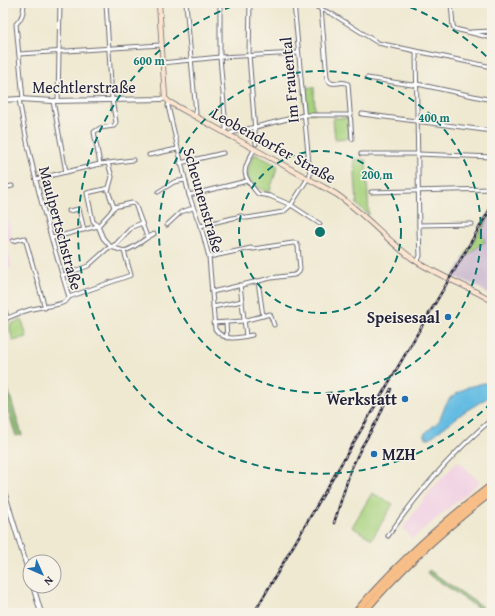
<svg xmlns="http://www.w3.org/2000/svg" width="495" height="616" font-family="'Gentium Book Plus',serif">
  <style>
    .built { fill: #f1d0e3 }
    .industrial { fill: #cebed1 }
    .green { fill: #a6d17d; stroke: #647a5c }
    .forest { fill: #84b36c; stroke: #536a54 }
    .water { fill: #65bce2; stroke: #446f8e }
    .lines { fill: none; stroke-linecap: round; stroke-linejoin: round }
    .minor-casing { stroke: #6a6870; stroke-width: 5 }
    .tertiary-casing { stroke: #6a6870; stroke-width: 6 }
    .secondary-casing { stroke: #6a6870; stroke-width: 6 }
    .motorway-casing { stroke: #6a6870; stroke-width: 8 }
    .minor { stroke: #fff; stroke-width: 3 }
    .tertiary { stroke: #fff; stroke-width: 4 }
    .secondary { stroke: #fce5cf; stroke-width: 4.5 }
    .motorway { stroke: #f7be88; stroke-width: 6 }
    .rail-casing { stroke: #22223b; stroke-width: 2.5 }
    .rail { stroke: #f7f3e8; stroke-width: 1; stroke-dasharray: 3; stroke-linecap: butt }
    .ring { fill: none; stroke: #0f766e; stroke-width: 2; stroke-dasharray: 7 5 }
    .poi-dot { fill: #1f6fb2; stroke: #f7f3e8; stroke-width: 1.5 }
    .labels { text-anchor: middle; stroke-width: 3; stroke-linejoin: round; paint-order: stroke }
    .street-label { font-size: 16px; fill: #22223b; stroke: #f7f3e8 }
    .poi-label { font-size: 16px; font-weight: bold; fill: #22223b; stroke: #f7f3e8; text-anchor: end }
    .centre { fill: #0f766e; stroke: #f7f3e8; stroke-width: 2 }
    .ring-label { font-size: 12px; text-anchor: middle; font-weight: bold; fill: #0f766e; stroke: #f7f3e8; stroke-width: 3; stroke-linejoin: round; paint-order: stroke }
  </style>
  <rect width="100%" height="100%" fill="#f7f3e8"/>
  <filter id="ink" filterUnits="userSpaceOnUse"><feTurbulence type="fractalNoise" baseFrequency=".025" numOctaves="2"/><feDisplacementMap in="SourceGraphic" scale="8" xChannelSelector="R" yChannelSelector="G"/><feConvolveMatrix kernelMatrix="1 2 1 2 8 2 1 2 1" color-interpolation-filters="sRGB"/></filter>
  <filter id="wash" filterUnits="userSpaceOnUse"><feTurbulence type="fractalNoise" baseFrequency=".012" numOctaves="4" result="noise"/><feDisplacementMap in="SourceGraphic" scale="16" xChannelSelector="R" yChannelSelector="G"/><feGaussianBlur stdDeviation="0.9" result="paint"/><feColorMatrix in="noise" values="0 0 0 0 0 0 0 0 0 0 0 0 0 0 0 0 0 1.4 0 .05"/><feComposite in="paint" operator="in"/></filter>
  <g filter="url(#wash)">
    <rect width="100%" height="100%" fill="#efe9d1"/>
    <!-- built -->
    <g class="built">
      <polygon points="3,196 13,241 6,242 12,267 3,269"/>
      <polygon points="458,461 480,482 412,539 403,528 431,490"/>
    </g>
    <!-- industrial -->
    <polygon class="industrial" points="492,211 492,297 478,287 453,276 463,259 477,247 485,242 480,232"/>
    <!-- green -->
    <g class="green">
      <polygon points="314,87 315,113 306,113 305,112 303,88"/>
      <polygon points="333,118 348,118 349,138 335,139"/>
      <path d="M 255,154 L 278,166 L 269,193 C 246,183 242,177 255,154 Z"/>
      <polygon points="354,159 366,160 369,215 357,205"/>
      <polygon points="492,209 492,211 481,232 485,242 477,247 463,259"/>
      <polygon points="22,320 27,337 13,341 10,330 10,324"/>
      <polygon points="372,493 393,504 372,539 352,527"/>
    </g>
    <!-- forest -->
    <g class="forest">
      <polygon points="3,373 22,435 16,436 3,395"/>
      <polygon points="429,570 491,613 485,613 427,573"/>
    </g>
    <!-- water -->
    <polygon class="water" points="484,383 490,384 492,387 492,395 464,412 430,438 426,438 424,434 439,421 446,404 451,397 468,387"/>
  </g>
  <g filter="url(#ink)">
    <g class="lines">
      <defs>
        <g id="minor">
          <polyline points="186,3 196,113 194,116"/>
          <polyline points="220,3 220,57 226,129 224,133"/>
          <polyline points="250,3 249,55 256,144"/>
          <polyline points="308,3 334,15 378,43 492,67"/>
          <polyline points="451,3 453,26 455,29 492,38"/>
          <path d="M 321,8 L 327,78 C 331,89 341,79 348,84 L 352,139"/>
          <polyline points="471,32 492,31"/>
          <polyline points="416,51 419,229 420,256 417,262"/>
          <polyline points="19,54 161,45"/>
          <polyline points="162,63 220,57 298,53"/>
          <polyline points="367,78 412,85 417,84 492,100"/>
          <path d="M 19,99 C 30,166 49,232 69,297"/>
          <path d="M 23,99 L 16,24 C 22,19 24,11 24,3"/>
          <polyline points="53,101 66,172"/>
          <polyline points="58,101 60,3"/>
          <path d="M 169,102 L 168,106 L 189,195 L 203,234 L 209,257 L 215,329 C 224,342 239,338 252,335"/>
          <polyline points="362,114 492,131"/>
          <polyline points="229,136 231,133 304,115 351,115"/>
          <path d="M 254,150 C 242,172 241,174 258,194 L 270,196 L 291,205 L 320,224"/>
          <polyline points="361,154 418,154 492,157"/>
          <polyline points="149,155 177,149"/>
          <polyline points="108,163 112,177 108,191 114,207"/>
          <polyline points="180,163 223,153"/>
          <polyline points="100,164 94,132 100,128 114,126 116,122 112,100 106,3"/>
          <polyline points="36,179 100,164 133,160"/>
          <polyline points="3,188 12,186"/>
          <polyline points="158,192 174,182 185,180"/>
          <polyline points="371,192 492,189"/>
          <polyline points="189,195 247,181"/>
          <polyline points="114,207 132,203 135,204 147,237"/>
          <polyline points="69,211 79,209 84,230"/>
          <polyline points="167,225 181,212 193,208"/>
          <polyline points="419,225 472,224"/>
          <polyline points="200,226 241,216 247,218 283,212 291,205 310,175 294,3"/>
          <polyline points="52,238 98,226 110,213 114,207"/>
          <polyline points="13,241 25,238 45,308"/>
          <path d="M 124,251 C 136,248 143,239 154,234"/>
          <polyline points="209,257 251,248 253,249 293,243 296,243 298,246 300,269 299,272 294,275 271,278 212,292"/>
          <polyline points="63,275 88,266 107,249 116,244 132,227 142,223"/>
          <polyline points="258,281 263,316"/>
          <polyline points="240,285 246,336"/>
          <polyline points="3,303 7,318 3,326"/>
          <polyline points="213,307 242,301"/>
          <path d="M 7,318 C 16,315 27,309 37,308 C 45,306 66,306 69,297 L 131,275 L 124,251 L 111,247 L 103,238 L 98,226 L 93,221 L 87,193 L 109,188"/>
          <polyline points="213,323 243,321 270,314 274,325"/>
          <polyline points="226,323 227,338"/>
          <path d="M 388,536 C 418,493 452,453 492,419"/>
        </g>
        <g id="tertiary">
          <polyline points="3,100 19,99 53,101 162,99 165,98"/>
          <polyline points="3,488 30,577"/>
          <polyline points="33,586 41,613"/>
        </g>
        <path id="secondary" d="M 159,3 L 165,98 L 169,102 L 336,194 C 364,213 386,240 413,259 C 437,276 467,285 492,301"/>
        <g id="motorway">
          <path d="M 355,613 C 396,565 442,523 492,485"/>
          <path d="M 363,613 C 401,568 445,528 492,492"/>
        </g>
      </defs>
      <!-- minor casing -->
      <use href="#minor" class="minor-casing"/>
      <!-- tertiary casing -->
      <use href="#tertiary" class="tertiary-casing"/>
      <!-- secondary casing -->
      <use href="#secondary" class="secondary-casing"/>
      <!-- motorway casing -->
      <use href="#motorway" class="motorway-casing"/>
      <!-- minor -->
      <use href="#minor" class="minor"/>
      <!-- tertiary -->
      <use href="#tertiary" class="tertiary"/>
      <!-- secondary -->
      <use href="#secondary" class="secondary"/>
      <!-- motorway -->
      <use href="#motorway" class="motorway"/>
      <defs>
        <g id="rail">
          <polyline points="334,523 351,469 361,448 378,419 391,389"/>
          <polyline points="254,613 492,206"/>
        </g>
      </defs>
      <!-- rail casing -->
      <use href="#rail" class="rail-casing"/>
      <!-- rail -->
      <use href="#rail" class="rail"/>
    </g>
  </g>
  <!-- distance rings -->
  <g class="ring">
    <circle cx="320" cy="232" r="81"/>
    <circle cx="320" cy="232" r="161"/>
    <path d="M491 403A242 242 0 1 1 241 3M399 3A242 242 0 0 1 491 61"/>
  </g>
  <!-- markers -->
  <g class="poi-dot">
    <circle cx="448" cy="317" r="4"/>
    <circle cx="405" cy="399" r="4"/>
    <circle cx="374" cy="454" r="4"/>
  </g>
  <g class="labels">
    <!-- street labels -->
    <g class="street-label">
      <text transform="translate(289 80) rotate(-95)" y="6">Im Frauental</text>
      <text x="84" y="93">Mechtlerstraße</text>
      <text transform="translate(274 145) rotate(29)" y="6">Leobendorfer Straße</text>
      <text transform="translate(204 200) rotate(74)" y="6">Scheunenstraße</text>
      <text transform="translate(61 228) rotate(75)" y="6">Maulpertschstraße</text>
    </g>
    <!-- poi labels -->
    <g class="poi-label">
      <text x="440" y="323">Speisesaal</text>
      <text x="397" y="405">Werkstatt</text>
      <text x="382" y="460" text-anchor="start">MZH</text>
    </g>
  </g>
  <circle cx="320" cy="232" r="6" class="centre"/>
  <g class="ring-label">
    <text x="149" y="65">600 m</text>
    <text x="434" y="122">400 m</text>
    <text x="377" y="179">200 m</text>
  </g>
  <!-- margin -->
  <rect width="495" height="616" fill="none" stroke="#f7f3e8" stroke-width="16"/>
  <!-- north arrow -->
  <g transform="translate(42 574) rotate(135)"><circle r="19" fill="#f7f3e8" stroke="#a29fa3"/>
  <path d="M0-3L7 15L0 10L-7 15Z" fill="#1f6fb2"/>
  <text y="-6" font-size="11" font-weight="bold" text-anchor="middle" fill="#22223b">N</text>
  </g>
</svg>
